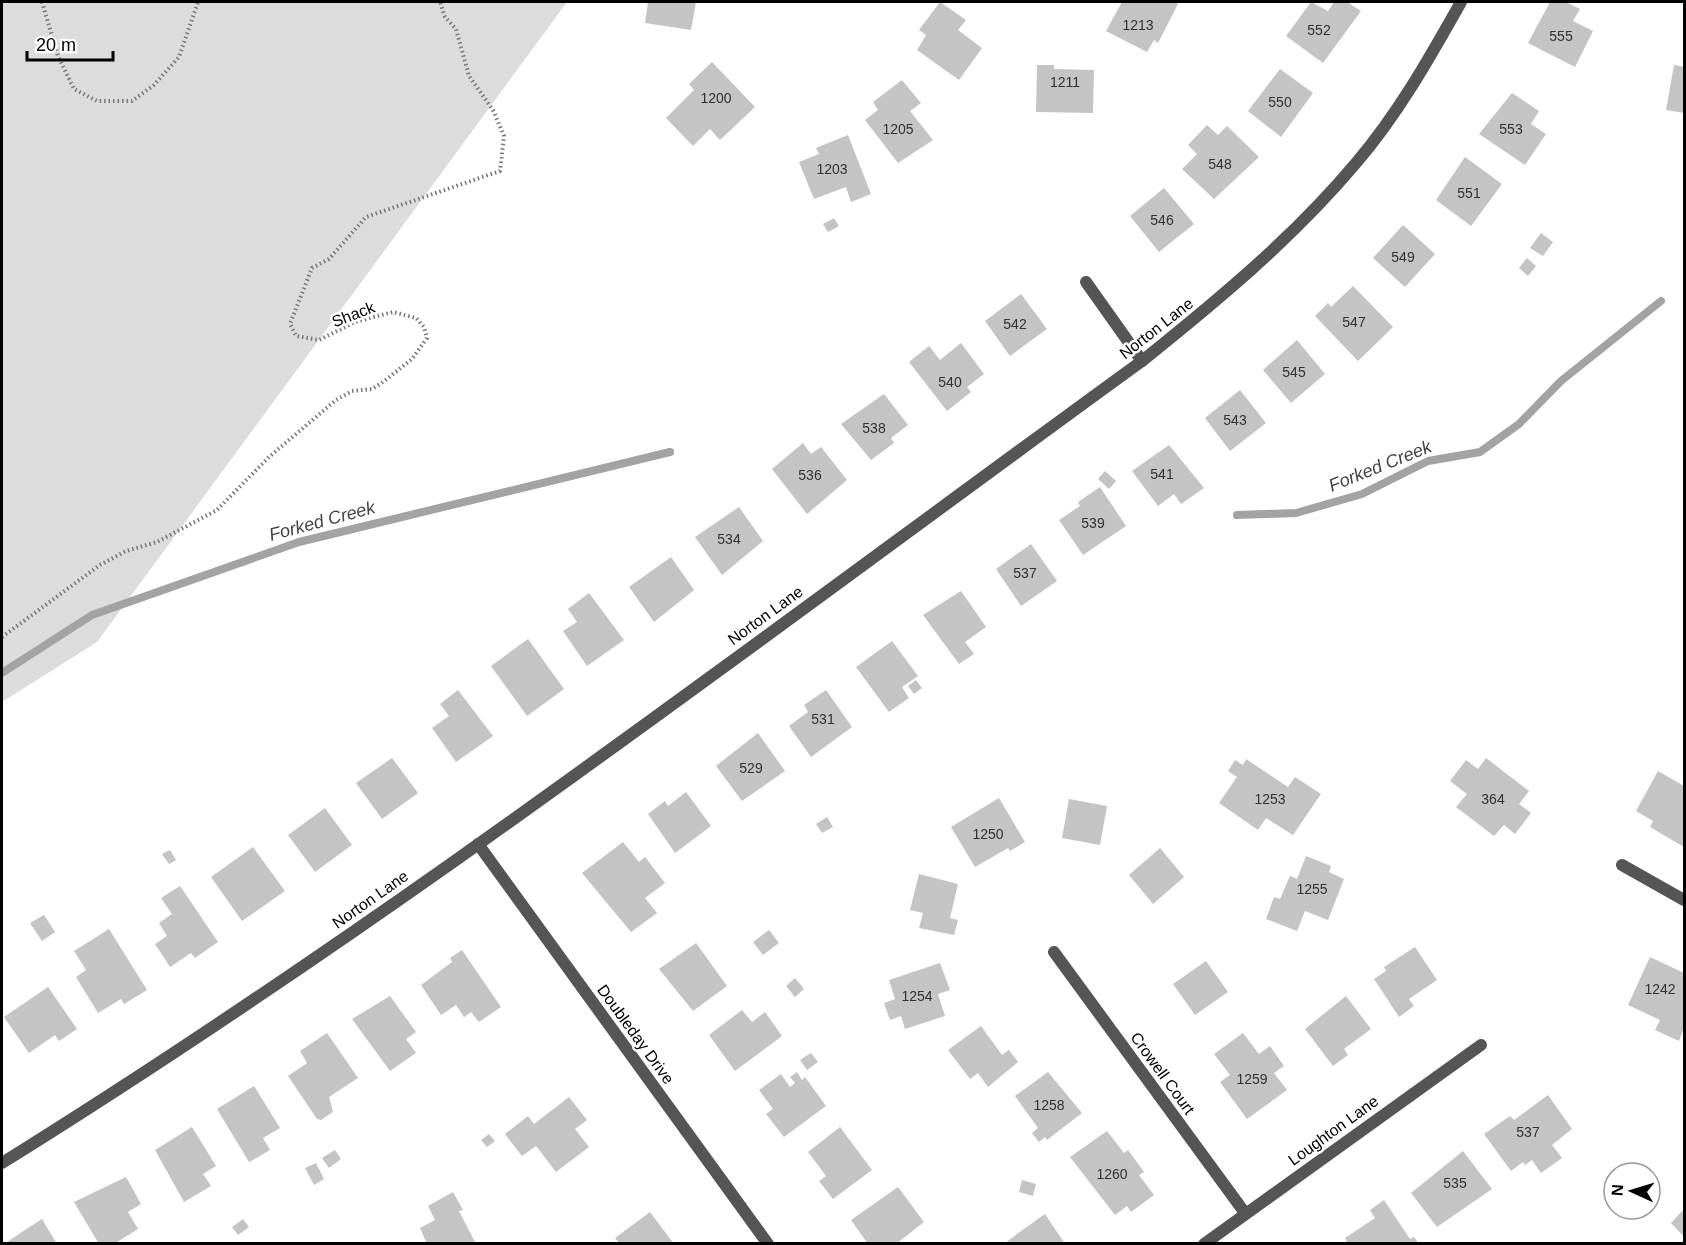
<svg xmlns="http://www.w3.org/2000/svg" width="1686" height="1245" font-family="Arial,sans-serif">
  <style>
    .green { fill: #dcdcdc }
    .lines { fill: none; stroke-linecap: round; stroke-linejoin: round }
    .stream { stroke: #a3a3a3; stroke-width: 8 }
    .building { fill: #c4c4c4 }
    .path { stroke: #777; stroke-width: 4; stroke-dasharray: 1.5 3; stroke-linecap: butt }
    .minor { stroke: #555; stroke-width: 12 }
    .labels { text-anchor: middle; stroke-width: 5; stroke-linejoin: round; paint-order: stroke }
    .number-label { font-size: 14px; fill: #313131 }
    .street-label { font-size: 16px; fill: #000; stroke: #fff }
    .water-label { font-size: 18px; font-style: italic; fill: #444; stroke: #fff }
  </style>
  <rect width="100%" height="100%" fill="#fff"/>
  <!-- green -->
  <polygon class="green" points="2,2 567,2 97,642 2,702"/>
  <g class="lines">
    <!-- stream -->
    <g class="stream">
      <polyline points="1237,515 1296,513 1362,494 1428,461 1480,452 1519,424 1561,381 1661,301"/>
      <polyline points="2,673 92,615 299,542 670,452"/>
    </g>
  </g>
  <!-- building -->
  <g class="building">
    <polygon points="648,2 696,2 691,30 645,23"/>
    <polygon points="940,2 966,20 958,30 982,48 959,80 917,50 926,35 919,30"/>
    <polygon points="1122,2 1179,2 1158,43 1154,40 1147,52 1106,31"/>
    <polygon points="1311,2 1328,11 1334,2 1347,2 1361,11 1323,63 1286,36"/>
    <polygon points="1550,2 1566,2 1580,9 1573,21 1593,31 1575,67 1528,43"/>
    <polygon points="712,62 755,107 720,140 710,129 693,146 666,118 694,90 689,84"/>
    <polygon points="1037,65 1054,65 1054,69 1094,70 1093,113 1036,112"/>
    <polygon points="1674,65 1684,67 1684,113 1666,110"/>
    <polygon points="1280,69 1313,93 1281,137 1248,111"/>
    <polygon points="902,80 921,103 910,111 933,140 898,163 865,120 878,110 873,102"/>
    <polygon points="1512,93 1539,111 1531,124 1546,134 1525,165 1479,134"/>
    <polygon points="1207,125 1218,135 1227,126 1259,157 1214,199 1182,169 1197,154 1188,145"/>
    <polygon points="848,135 871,194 851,202 846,187 814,199 799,162 819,154 816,148"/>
    <polygon points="1465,157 1502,184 1471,226 1436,200"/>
    <polygon points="1164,188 1194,224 1159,252 1130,216"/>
    <polygon points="834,218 839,226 828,232 823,224"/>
    <polygon points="1403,225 1435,254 1405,287 1373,258"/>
    <polygon points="1541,233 1553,242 1543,256 1530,248"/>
    <polygon points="1527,258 1536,266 1528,276 1519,268"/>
    <polygon points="1353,286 1393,327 1358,361 1315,316 1328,303 1331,307"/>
    <polygon points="1021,294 1047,329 1010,356 985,321"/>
    <polygon points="1297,340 1325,374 1291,403 1263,370"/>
    <polygon points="961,343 984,374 967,387 971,392 947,411 909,362 929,346 940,360"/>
    <polygon points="1240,390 1266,423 1230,451 1205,418"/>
    <polygon points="884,394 908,425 891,438 894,443 871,460 841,424"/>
    <polygon points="803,443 811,454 821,447 847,480 807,514 772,469"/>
    <polygon points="1169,445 1204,488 1181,504 1174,494 1158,506 1132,471"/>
    <polygon points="1105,471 1116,481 1109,489 1098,479"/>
    <polygon points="1100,487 1126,526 1083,555 1059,520 1080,506 1078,502"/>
    <polygon points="739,507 763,541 722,575 695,537"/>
    <polygon points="1031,544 1057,581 1021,606 996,569"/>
    <polygon points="671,557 694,590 654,622 629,587"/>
    <polygon points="961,591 986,627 965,642 974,654 959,664 923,615"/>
    <polygon points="589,593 624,640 587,666 563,631 577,622 568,609"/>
    <polygon points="528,639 564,689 527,716 491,666"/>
    <polygon points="892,641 918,676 902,687 909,698 889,712 856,667"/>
    <polygon points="916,680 922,688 914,694 908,686"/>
    <polygon points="458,690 493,736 456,762 432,728 449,716 440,704"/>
    <polygon points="826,690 852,727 811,757 789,726 808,712 804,705"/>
    <polygon points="758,733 785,771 742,801 716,766"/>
    <polygon points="392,758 418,793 382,819 356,783"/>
    <polygon points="1486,758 1529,791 1519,804 1531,813 1515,834 1504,825 1494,836 1456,807 1467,794 1450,781 1466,760 1478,769"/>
    <polygon points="1246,759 1288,787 1295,777 1321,794 1293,835 1266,818 1258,830 1219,803 1237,777 1228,771 1235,760 1243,765"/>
    <polygon points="1658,771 1684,786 1684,847 1650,827 1653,821 1636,811"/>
    <polygon points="686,792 711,826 675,853 648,814 665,801 668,806"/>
    <polygon points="999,798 1025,842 1010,851 1008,848 975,867 951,827"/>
    <polygon points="1069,799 1107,806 1100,845 1062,838"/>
    <polygon points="325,808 352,845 315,872 288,835"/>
    <polygon points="827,817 833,827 822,833 816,824"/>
    <polygon points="623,842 639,862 645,857 665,883 645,898 657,913 631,932 582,873"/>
    <polygon points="253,847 285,891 242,921 211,877"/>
    <polygon points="1160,848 1184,877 1153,904 1129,875"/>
    <polygon points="170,850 176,860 169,864 162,854"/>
    <polygon points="1306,856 1331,866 1329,872 1344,879 1328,920 1305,911 1297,931 1266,919 1274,897 1280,899 1290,876 1297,879"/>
    <polygon points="919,874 958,884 950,918 958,920 954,935 919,928 923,913 910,910"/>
    <polygon points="180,886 218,942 195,958 191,953 170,967 155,944 167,936 159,923 172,914 161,898"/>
    <polygon points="44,915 55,932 42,941 30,923"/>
    <polygon points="109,929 147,990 124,1004 121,999 98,1013 76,977 86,970 74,951"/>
    <polygon points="769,930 779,943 763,955 753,942"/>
    <polygon points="696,943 727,986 693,1011 659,969"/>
    <polygon points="1415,947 1437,980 1409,999 1414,1006 1399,1017 1374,979 1386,971 1384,967"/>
    <polygon points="462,950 501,1007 479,1022 471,1012 464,1017 456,1005 441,1015 421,985 452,962 450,958"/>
    <polygon points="1650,957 1684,973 1684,1027 1679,1041 1655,1030 1660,1020 1628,1005"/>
    <polygon points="1206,961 1228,992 1195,1015 1173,984"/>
    <polygon points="940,963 950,990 938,994 945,1016 905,1029 901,1016 890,1020 884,1003 895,999 889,980"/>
    <polygon points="795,978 804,989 795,997 786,986"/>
    <polygon points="48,987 77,1029 59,1041 55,1035 29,1053 4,1017"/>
    <polygon points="390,996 416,1032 406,1039 416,1053 390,1071 352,1019"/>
    <polygon points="1346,996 1371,1029 1344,1049 1348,1055 1333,1066 1305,1029"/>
    <polygon points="742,1010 752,1022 765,1012 782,1036 735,1071 709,1035"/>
    <polygon points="981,1026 1002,1055 1009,1050 1018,1062 988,1087 978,1073 970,1079 948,1050"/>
    <polygon points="327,1033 358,1078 329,1097 333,1112 321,1120 317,1119 288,1076 307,1063 300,1051"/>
    <polygon points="1243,1033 1259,1054 1270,1046 1284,1066 1274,1073 1287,1090 1247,1119 1220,1082 1230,1075 1214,1054"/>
    <polygon points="811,1053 818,1062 807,1070 800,1060"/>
    <polygon points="797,1072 802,1080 805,1077 826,1106 784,1137 766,1114 773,1109 759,1090 781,1074 790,1087 795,1083 790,1077"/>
    <polygon points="1048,1072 1082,1113 1047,1140 1045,1137 1039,1142 1032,1133 1038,1128 1015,1096"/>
    <polygon points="254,1086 280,1128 263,1138 270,1150 249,1162 217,1109"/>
    <polygon points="1548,1095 1572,1129 1552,1145 1562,1158 1541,1173 1532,1160 1525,1165 1523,1162 1511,1171 1484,1134 1510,1116 1514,1120"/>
    <polygon points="569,1097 587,1120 575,1129 589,1147 556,1172 536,1146 522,1156 505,1134 528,1116 534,1124"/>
    <polygon points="192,1127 216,1166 203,1174 211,1186 184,1202 155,1150"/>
    <polygon points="840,1127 872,1170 833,1199 819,1181 826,1176 808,1152"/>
    <polygon points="1107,1131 1124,1153 1128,1150 1139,1165 1144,1172 1139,1175 1154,1195 1131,1212 1127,1206 1115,1215 1070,1157"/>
    <polygon points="489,1134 495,1141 487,1147 481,1140"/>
    <polygon points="335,1150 341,1159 329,1168 322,1158"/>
    <polygon points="1463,1151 1492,1189 1437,1227 1411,1193"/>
    <polygon points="316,1163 324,1179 314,1185 305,1168"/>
    <polygon points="126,1177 141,1204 128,1212 138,1229 114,1244 99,1244 74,1202"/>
    <polygon points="1022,1180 1036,1184 1033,1196 1019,1192"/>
    <polygon points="898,1187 924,1222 896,1244 868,1244 851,1220"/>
    <polygon points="453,1192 463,1210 459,1211 476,1244 427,1244 420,1228 435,1220 428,1206"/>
    <polygon points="1384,1200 1410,1239 1414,1237 1419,1244 1348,1244 1345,1238 1375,1218 1370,1210"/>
    <polygon points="1684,1209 1684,1237 1671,1223"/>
    <polygon points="650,1212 674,1244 620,1244 615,1238"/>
    <polygon points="1045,1214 1065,1244 1004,1244 1021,1231"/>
    <polygon points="42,1219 57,1244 4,1244 28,1228"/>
    <polygon points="243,1219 249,1227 238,1235 232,1227"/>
  </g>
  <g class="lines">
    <!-- path -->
    <g class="path">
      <polyline points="42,2 58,56 74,89 97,101 132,101 154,85 179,57 198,2"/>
      <polyline points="2,637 100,565 126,551 157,542 217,510 269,457 336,400 352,391 372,389 383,382 412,359 427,338 424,327 416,318 393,312 355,322 319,340 296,336 290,324 312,268 329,259 366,217 500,171 504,136 493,110 469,76 456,29 445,17 440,2"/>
    </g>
    <!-- minor -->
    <g class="minor">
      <polyline points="1086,282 1142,361"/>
      <polyline points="478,844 768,1244"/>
      <polyline points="1622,865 1684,900"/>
      <polyline points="1054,952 1245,1213"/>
      <path d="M 2,1163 C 396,918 766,634 1142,361 C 1218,300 1293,238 1356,163 C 1398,114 1430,57 1461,2"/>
      <polyline points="1204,1244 1481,1045"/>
    </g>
  </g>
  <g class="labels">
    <!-- number labels -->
    <g class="number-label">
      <text x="1138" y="30">1213</text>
      <text x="1319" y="35">552</text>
      <text x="1561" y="41">555</text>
      <text x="1065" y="87">1211</text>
      <text x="716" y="103">1200</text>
      <text x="1280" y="107">550</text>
      <text x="898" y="134">1205</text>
      <text x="1511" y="134">553</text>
      <text x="1220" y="169">548</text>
      <text x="832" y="174">1203</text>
      <text x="1469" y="198">551</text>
      <text x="1162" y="225">546</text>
      <text x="1403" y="262">549</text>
      <text x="1354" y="327">547</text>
      <text x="1015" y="329">542</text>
      <text x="1294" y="377">545</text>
      <text x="950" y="387">540</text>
      <text x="1235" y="425">543</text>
      <text x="874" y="433">538</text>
      <text x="1162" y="479">541</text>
      <text x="810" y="480">536</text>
      <text x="1093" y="528">539</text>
      <text x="729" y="544">534</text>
      <text x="1025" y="578">537</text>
      <text x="823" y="724">531</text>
      <text x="751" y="773">529</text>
      <text x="1270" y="804">1253</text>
      <text x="1493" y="804">364</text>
      <text x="988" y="839">1250</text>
      <text x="1312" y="894">1255</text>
      <text x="1660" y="994">1242</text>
      <text x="917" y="1001">1254</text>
      <text x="1252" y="1084">1259</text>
      <text x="1049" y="1110">1258</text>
      <text x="1528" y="1137">537</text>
      <text x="1112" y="1179">1260</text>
      <text x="1455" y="1188">535</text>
    </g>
    <!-- street labels -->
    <g class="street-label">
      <text transform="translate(353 314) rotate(-21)" y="6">Shack</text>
      <text transform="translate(1156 328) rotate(-38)" y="6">Norton Lane</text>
      <text transform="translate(765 615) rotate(-36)" y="6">Norton Lane</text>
      <text transform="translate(370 899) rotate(-35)" y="6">Norton Lane</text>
      <text transform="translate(636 1034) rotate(54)" y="6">Doubleday Drive</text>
      <text transform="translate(1163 1073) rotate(54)" y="6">Crowell Court</text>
      <text transform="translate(1333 1130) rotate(-36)" y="6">Loughton Lane</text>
    </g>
    <!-- water labels -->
    <g class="water-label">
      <text transform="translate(1380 466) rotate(-22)" y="6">Forked Creek</text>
      <text transform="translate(322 521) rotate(-15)" y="6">Forked Creek</text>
    </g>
  </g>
  <!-- border -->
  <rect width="1686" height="1245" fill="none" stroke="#000000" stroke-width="6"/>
  <!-- north arrow -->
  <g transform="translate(1632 1191) rotate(274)"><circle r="28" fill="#ffffff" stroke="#999999" stroke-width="1.5"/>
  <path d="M0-4.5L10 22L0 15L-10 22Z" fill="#000000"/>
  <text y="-9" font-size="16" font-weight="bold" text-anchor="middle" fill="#000000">N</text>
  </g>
  <!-- scale -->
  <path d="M27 51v9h86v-9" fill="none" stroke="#000000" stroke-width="3"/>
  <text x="36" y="51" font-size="18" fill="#000000" stroke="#ffffff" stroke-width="4.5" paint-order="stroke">20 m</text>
</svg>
